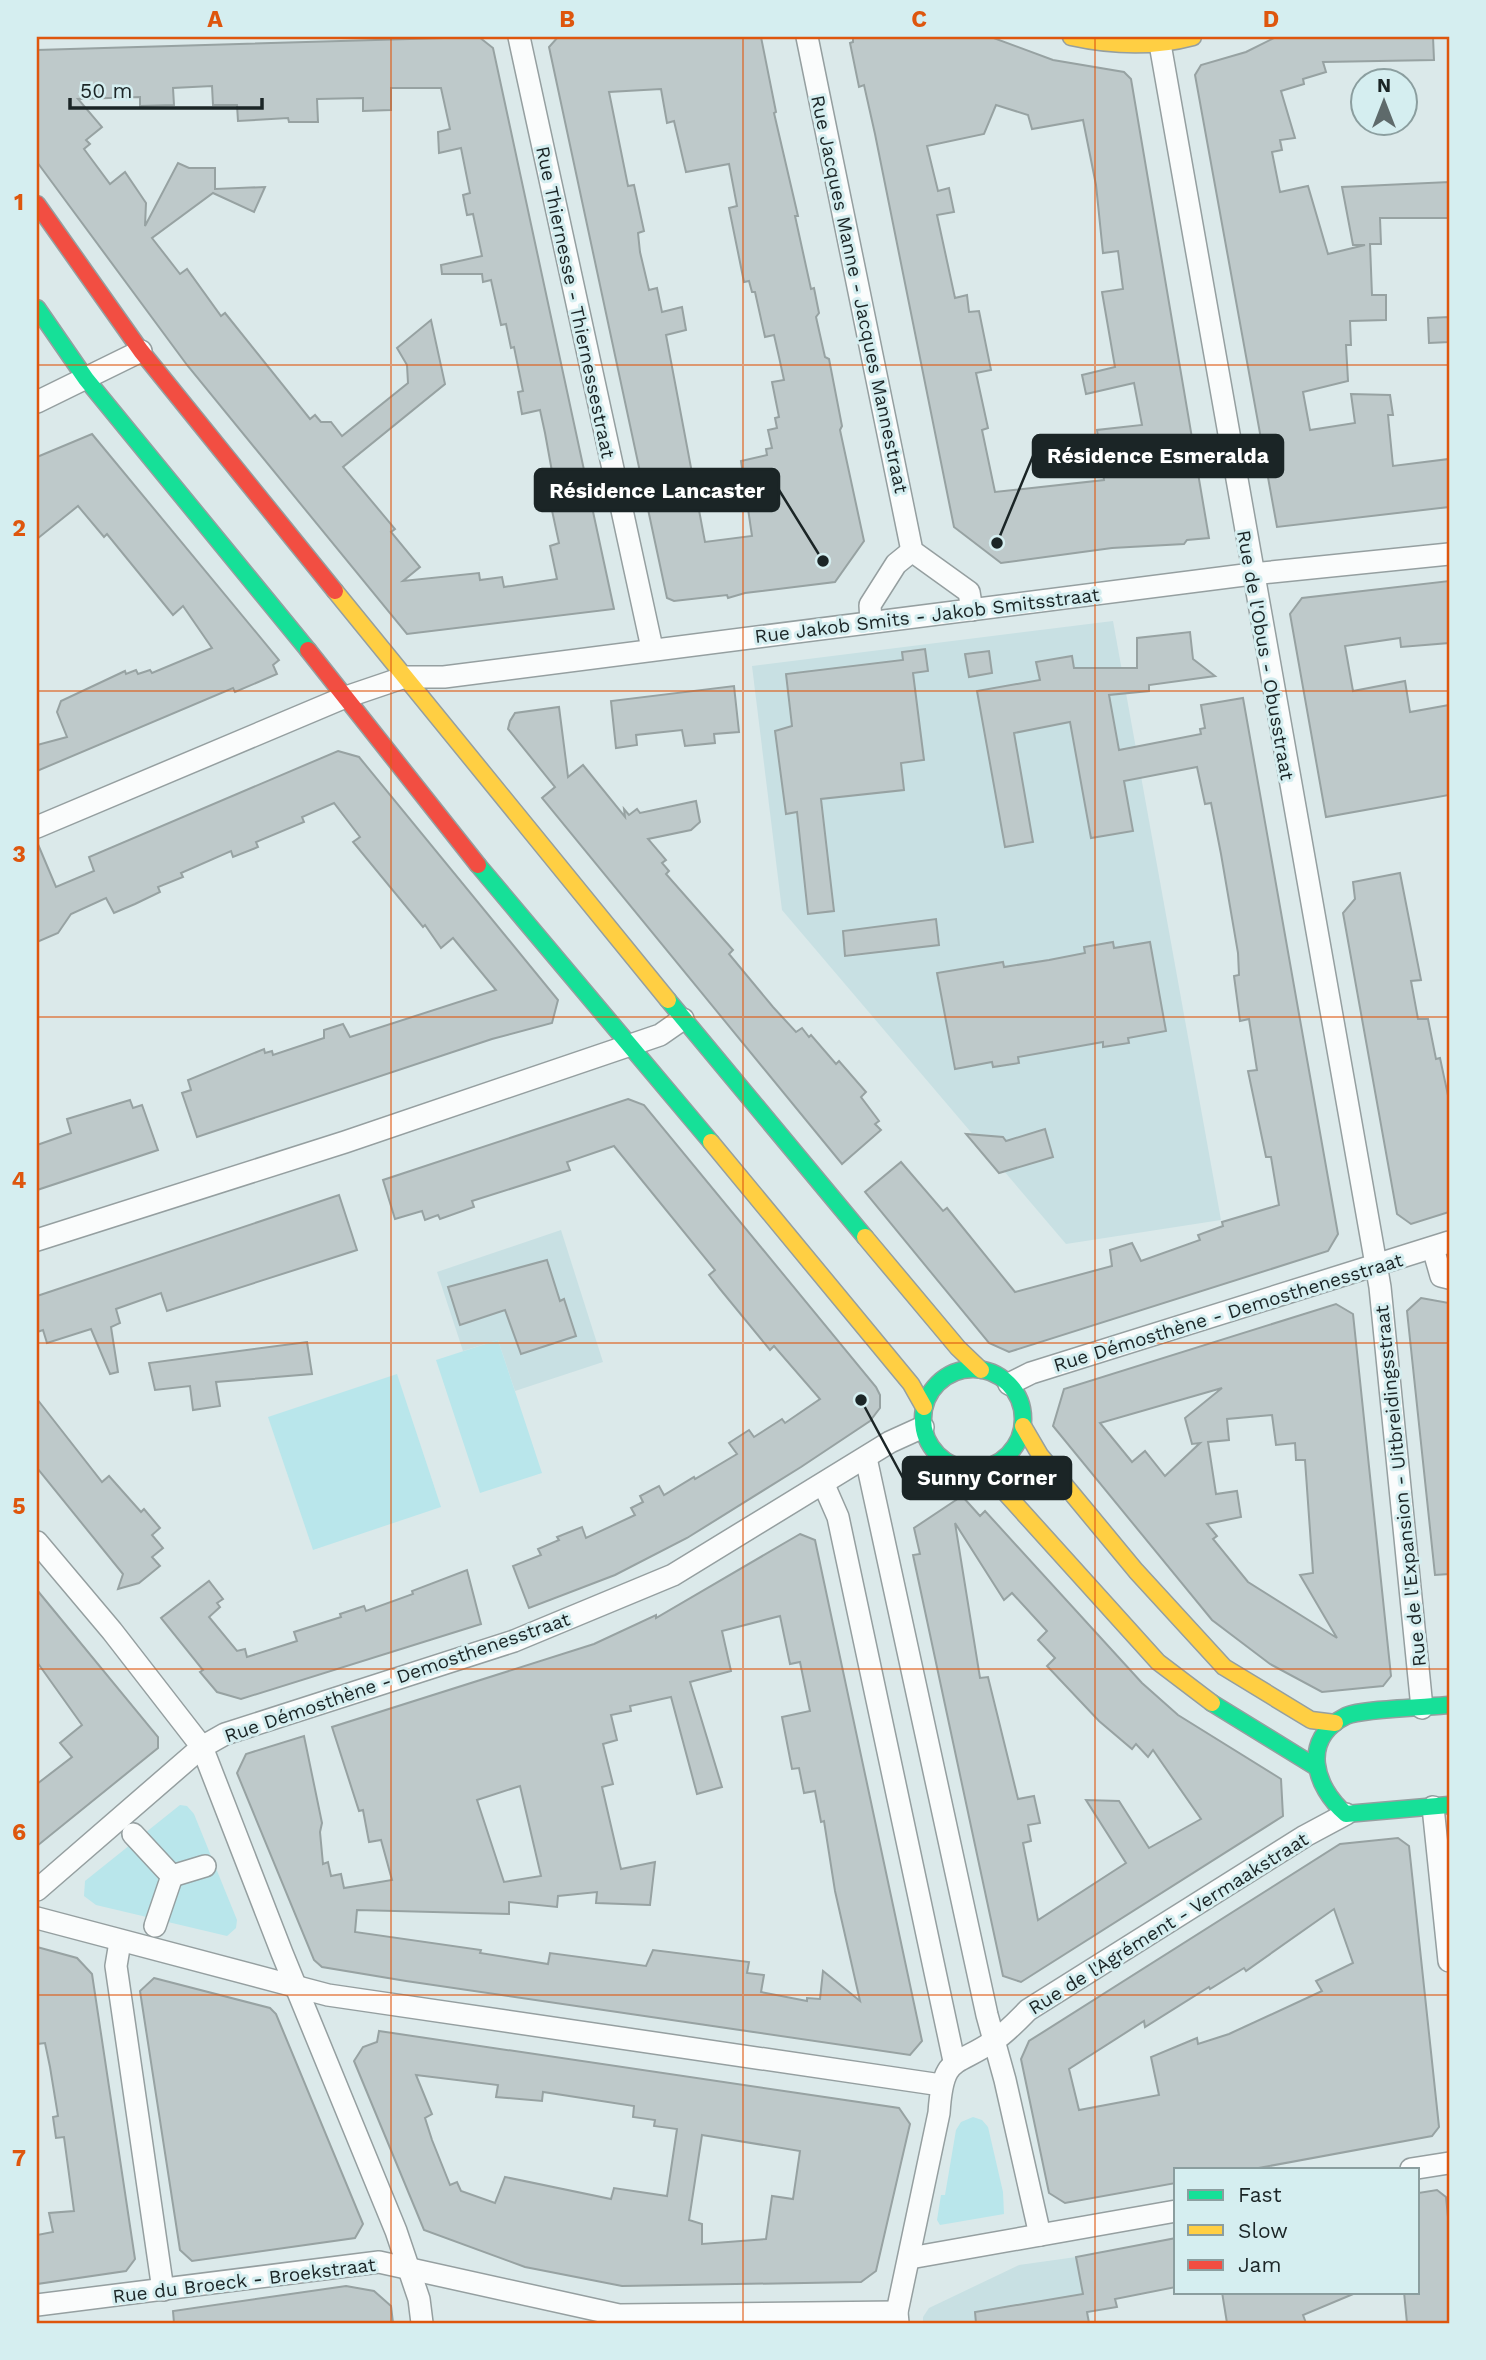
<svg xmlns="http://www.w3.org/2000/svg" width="1486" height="2360" font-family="'Work Sans',sans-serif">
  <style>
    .built { fill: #c8e0e3 }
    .green { fill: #b9e6eb }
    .building { fill: #bec9ca; stroke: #97a2a2; stroke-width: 2; fill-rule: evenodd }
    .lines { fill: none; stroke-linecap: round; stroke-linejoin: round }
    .street-casing { stroke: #959fa0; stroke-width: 24 }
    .fast-casing { stroke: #959fa0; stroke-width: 19 }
    .slow-casing { stroke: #959fa0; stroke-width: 19 }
    .jam-casing { stroke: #959fa0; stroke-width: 19 }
    .street { stroke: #fafcfc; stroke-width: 21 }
    .fast { stroke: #16e098; stroke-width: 16 }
    .slow { stroke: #ffcf43; stroke-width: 16 }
    .jam { stroke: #f24e42; stroke-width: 16 }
    .grid { fill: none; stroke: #de560d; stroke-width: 2; stroke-opacity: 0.55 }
    .labels { text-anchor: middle; stroke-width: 6; stroke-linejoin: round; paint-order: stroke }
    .street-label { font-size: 19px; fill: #1b2526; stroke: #d5eef0 }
    .leader { fill: none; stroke: #1b2526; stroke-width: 2.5 }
    .callout-dot { fill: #1b2526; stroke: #d5eef0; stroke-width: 2.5 }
    .callout { fill: #1b2526; stroke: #1b2526; stroke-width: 2.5 }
    .callout-label { font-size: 21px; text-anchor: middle; font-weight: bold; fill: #fff }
    .neatline { fill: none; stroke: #de560d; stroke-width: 2.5 }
    .grid-label { font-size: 23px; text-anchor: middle; font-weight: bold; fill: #de560d }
  </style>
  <rect width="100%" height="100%" fill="#dbe9ea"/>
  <!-- built -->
  <g class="built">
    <polygon points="1113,621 1221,1220 1066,1244 782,910 752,666"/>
    <polygon points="561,1230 603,1362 515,1391 498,1340 463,1351 437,1272"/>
    <polygon points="1076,2257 1089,2323 923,2323 923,2317 929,2308 1019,2265"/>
  </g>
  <!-- green -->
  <g class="green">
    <polygon points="498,1340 542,1473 480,1493 436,1360"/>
    <polygon points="397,1374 441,1507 313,1550 268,1417"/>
    <polygon points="180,1805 187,1806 194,1814 237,1920 236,1928 227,1936 96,1905 84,1896 85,1881"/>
    <polygon points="973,2117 982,2120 988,2127 1003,2192 1004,2214 940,2225 937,2220 941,2195 945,2195 956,2130 961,2122"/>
  </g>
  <!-- building -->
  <g class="building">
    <path d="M 479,37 L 493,48 L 614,609 L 407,634 L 187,365 L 37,162 L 37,50 ZM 212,86 L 213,105 L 237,105 L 238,121 L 288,118 L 289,122 L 318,122 L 317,99 L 363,98 L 363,111 L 391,110 L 391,88 L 441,88 L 450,129 L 438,132 L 439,153 L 461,148 L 470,193 L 463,195 L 467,215 L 473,214 L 482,256 L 441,265 L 442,274 L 482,274 L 483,282 L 491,280 L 501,325 L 506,324 L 511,348 L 514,347 L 523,391 L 518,392 L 522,414 L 540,410 L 545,433 L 553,477 L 545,478 L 559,543 L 550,546 L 557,579 L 504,587 L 502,577 L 480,580 L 479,573 L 403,581 L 420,567 L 391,532 L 395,529 L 343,467 L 445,384 L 431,320 L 397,348 L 407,365 L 408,383 L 342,436 L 331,422 L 321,422 L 315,415 L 310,419 L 225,313 L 221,316 L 187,269 L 180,274 L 152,238 L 213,193 L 254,212 L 265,187 L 215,189 L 215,168 L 189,168 L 178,163 L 145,226 L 146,203 L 125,172 L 110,184 L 84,149 L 90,144 L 86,140 L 102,127 L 78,99 L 140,97 L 140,106 L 174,105 L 173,88 Z"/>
    <path d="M 558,37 L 761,37 L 776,112 L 774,113 L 798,216 L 795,216 L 811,289 L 814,288 L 819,313 L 816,317 L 825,357 L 829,359 L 842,426 L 840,430 L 864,541 L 835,582 L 745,593 L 728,598 L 727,595 L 674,601 L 667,598 L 549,47 ZM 661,89 L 667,123 L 674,121 L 686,172 L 729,164 L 737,206 L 729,208 L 744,282 L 749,281 L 752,292 L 755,292 L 765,337 L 774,335 L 779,357 L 784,380 L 772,382 L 779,417 L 775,418 L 777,428 L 768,430 L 772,448 L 766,449 L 767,455 L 741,461 L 752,536 L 705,542 L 666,335 L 686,330 L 682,307 L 662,312 L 657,288 L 649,290 L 640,252 L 638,233 L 644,231 L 634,185 L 628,186 L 609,92 Z"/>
    <path d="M 853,37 L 991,37 L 1053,60 L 1124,72 L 1131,79 L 1209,538 L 1187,540 L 1184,544 L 1112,548 L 1001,563 L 954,527 L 875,134 L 864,85 L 859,87 L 850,43 L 853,42 ZM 996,105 L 1028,115 L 1032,129 L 1083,120 L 1096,185 L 1103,253 L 1118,251 L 1123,289 L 1102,292 L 1115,367 L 1082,375 L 1086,394 L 1134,383 L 1142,425 L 1097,430 L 1104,480 L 995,492 L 982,430 L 988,428 L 976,373 L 991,370 L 979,311 L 969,312 L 967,295 L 955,298 L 937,215 L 954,212 L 949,188 L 938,191 L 927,146 L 984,134 Z"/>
    <polygon points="1276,37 1433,37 1434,60 1323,62 1326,72 1303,79 1304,84 1281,91 1295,138 1280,140 1282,150 1272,152 1280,192 1308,186 1328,254 1365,245 1353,245 1342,187 1449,182 1449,218 1380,218 1381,244 1370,244 1372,295 1386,295 1386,320 1350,321 1351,345 1346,345 1348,381 1303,392 1310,430 1355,423 1351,394 1390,395 1393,415 1388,415 1393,466 1449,459 1449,507 1277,527 1195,75 1201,65 1246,52"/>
    <polygon points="1449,317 1449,342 1429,343 1428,318"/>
    <polygon points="92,434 279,660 273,665 277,674 235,692 233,688 37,771 37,745 67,737 57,712 61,701 125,671 126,674 136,670 138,674 150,670 152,673 212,648 183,606 173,615 107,534 104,537 78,506 37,539 37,457"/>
    <polygon points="1449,581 1449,643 1401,647 1400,638 1345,646 1353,691 1405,681 1410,712 1449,705 1449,795 1326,817 1290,614 1302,598"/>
    <polygon points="1190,632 1193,659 1215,676 1149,685 1149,691 1109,695 1119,750 1201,734 1200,729 1205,728 1201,705 1243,698 1338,1234 1328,1251 1009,1352 989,1343 865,1192 901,1162 943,1211 947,1208 1015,1292 1112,1266 1110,1250 1132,1243 1141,1261 1200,1240 1198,1235 1223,1226 1222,1222 1279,1205 1271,1157 1266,1157 1248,1071 1257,1070 1249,1019 1240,1021 1234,976 1239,975 1238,953 1221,854 1211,803 1205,804 1197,767 1124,781 1133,831 1091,838 1070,722 1014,733 1033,842 1005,847 977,691 1040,680 1036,662 1072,656 1074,668 1137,668 1137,638"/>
    <polygon points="925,649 928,671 913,673 924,760 901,763 904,790 821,799 834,911 808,914 797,812 786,814 775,731 792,726 786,674 903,660 902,652"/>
    <polygon points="989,651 992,673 969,677 965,654"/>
    <polygon points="734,686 739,732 714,734 715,743 685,746 682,730 636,735 637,745 616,748 611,701"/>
    <polygon points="559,707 568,777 583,765 625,817 624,809 629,815 637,809 640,813 696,801 700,822 691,830 648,839 666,860 662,863 669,871 666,874 733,950 729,954 773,1007 796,1032 802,1028 809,1037 811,1035 836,1064 839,1061 866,1092 861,1097 879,1121 875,1124 881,1130 842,1164 542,798 555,787 508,729 510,721 515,713"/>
    <polygon points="338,751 359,757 558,1000 552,1023 492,1039 197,1137 182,1093 191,1090 188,1080 264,1049 265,1053 272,1051 273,1055 324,1038 324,1030 343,1024 350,1037 496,990 453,938 441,948 425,925 423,927 353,842 360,837 334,803 302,817 304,822 256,842 258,847 233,857 231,851 181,873 183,877 158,887 160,892 135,904 114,913 106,898 71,914 58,933 37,942 37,842 56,887 94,871 89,857"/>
    <polygon points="1400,873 1421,980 1411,981 1418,1019 1428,1019 1436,1059 1440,1058 1449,1100 1449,1212 1411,1224 1397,1214 1343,913 1355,899 1353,882"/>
    <polygon points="936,919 939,945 845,956 843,931"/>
    <polygon points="1113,942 1114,948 1150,942 1166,1031 1128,1038 1129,1043 1103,1047 1103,1042 1018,1057 1019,1063 993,1067 992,1062 955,1069 937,973 1003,962 1004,967 1049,960 1085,953 1084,947"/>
    <polygon points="628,1099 644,1105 876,1387 880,1395 880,1408 870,1421 801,1467 687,1538 615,1575 529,1608 513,1566 541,1555 538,1549 559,1540 557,1537 582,1527 586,1538 635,1515 631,1508 643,1502 640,1496 659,1486 664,1495 694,1477 695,1479 737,1454 729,1443 749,1430 754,1437 782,1419 785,1423 820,1399 774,1346 770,1350 720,1289 709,1275 715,1270 614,1146 567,1162 570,1170 472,1201 474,1207 440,1219 438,1215 425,1220 422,1211 395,1219 383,1180"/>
    <polygon points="130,1100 133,1108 142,1105 158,1150 37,1190 37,1145 71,1133 67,1119"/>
    <polygon points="1045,1129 1053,1157 999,1173 966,1134 1003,1137 1006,1141"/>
    <polygon points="339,1195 357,1250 167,1311 161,1293 116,1309 120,1323 111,1327 118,1372 110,1374 91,1329 47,1343 43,1330 37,1332 37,1296"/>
    <polygon points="547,1260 560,1301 564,1299 576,1336 521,1354 505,1310 460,1325 448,1287"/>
    <polygon points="1421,1298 1449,1303 1449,1574 1435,1575 1407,1311"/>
    <path d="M 1336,1304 L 1353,1314 L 1391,1676 L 1383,1686 L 1322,1692 L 1270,1664 L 1212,1620 L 1053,1426 L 1064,1389 ZM 1222,1388 L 1185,1418 L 1192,1444 L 1200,1443 L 1165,1476 L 1145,1451 L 1132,1462 L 1100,1423 ZM 1272,1415 L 1276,1445 L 1295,1443 L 1296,1460 L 1305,1460 L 1313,1573 L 1300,1575 L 1337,1638 L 1248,1582 L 1213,1539 L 1217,1536 L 1207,1524 L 1241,1517 L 1237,1491 L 1216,1494 L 1208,1442 L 1229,1440 L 1227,1419 Z"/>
    <polygon points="307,1342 312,1374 216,1382 220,1406 193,1410 190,1386 155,1390 149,1363"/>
    <polygon points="37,1399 102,1482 109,1476 141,1512 144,1509 160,1528 152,1535 163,1548 152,1557 160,1566 139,1583 118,1589 123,1574 37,1468"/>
    <path d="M 962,1496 L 980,1516 L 985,1511 L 1142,1683 L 1178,1715 L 1281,1779 L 1283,1816 L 1021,1982 L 1003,1976 L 913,1555 L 920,1554 L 914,1528 ZM 955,1523 L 1004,1600 L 1012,1593 L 1047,1631 L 1038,1640 L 1055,1658 L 1047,1666 L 1099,1721 L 1132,1749 L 1136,1744 L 1148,1757 L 1153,1750 L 1201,1819 L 1149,1848 L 1119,1801 L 1086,1800 L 1126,1863 L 1038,1920 L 1023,1843 L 1031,1841 L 1028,1825 L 1040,1823 L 1034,1796 L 1018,1799 L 988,1677 L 980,1678 Z"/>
    <path d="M 800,1534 L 815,1540 L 922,2041 L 910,2055 L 406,1981 L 322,1967 L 314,1960 L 237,1773 L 246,1754 L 304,1736 L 322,1823 L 320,1832 L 323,1864 L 328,1862 L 331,1876 L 341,1874 L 344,1888 L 392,1880 L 381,1840 L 369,1842 L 363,1810 L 359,1811 L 332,1727 L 594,1644 L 656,1615 L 656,1618 ZM 780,1616 L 790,1664 L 800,1662 L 810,1711 L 782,1717 L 792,1769 L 799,1768 L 804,1793 L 815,1791 L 821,1822 L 824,1821 L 835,1891 L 860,2001 L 823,1971 L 820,1999 L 807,1998 L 807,2001 L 761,1992 L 764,1975 L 747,1973 L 749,1962 L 653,1950 L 646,1966 L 550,1953 L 548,1964 L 480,1953 L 481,1950 L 355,1932 L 357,1910 L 509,1914 L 509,1902 L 557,1907 L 558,1896 L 597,1892 L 596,1903 L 650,1905 L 655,1862 L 621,1869 L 602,1787 L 613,1784 L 603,1744 L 617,1740 L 611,1715 L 631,1711 L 630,1706 L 671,1697 L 697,1794 L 722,1787 L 690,1682 L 731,1671 L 722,1631 ZM 520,1786 L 541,1876 L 504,1882 L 477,1800 Z"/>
    <polygon points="467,1570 481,1624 241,1699 217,1692 200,1672 203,1670 161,1618 209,1581 223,1599 217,1603 220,1607 209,1617 237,1651 245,1649 247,1657 297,1641 294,1632 341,1617 340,1614 364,1606 366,1611 413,1594 412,1591"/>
    <polygon points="37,1590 158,1737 158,1748 37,1846 37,1784 72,1757 60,1743 82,1725 37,1662"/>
    <path d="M 1398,1838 L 1409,1846 L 1439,2127 L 1432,2136 L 1253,2169 L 1176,2169 L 1176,2183 L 1065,2203 L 1049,2193 L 1021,2059 L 1029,2041 L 1340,1844 ZM 1334,1909 L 1353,1963 L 1316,1981 L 1322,1991 L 1229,2034 L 1198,2044 L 1197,2038 L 1151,2057 L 1159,2095 L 1079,2110 L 1069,2069 L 1144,2021 L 1145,2027 L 1209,1987 L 1210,1989 L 1244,1968 L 1246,1971 Z"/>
    <polygon points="37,1947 77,1958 92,1974 135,2259 126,2271 37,2284 37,2235 53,2232 49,2213 74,2211 64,2137 56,2138 53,2117 58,2116 50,2067 45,2043 37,2044"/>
    <polygon points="154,1978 270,2008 276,2014 363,2224 355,2238 192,2261 180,2250 140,1991"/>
    <path d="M 379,2031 L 899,2108 L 910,2124 L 876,2271 L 861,2282 L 622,2286 L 525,2267 L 424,2230 L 354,2061 L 363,2047 L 377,2042 ZM 416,2075 L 498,2085 L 496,2097 L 542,2101 L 543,2092 L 634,2106 L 633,2117 L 655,2120 L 654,2126 L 677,2129 L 667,2196 L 614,2188 L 611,2199 L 505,2177 L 495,2203 L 461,2191 L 457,2182 L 450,2185 L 432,2140 L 425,2118 L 432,2114 ZM 702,2135 L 800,2151 L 793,2199 L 772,2196 L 766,2239 L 702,2244 L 702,2224 L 689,2220 Z"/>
    <polygon points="1437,2190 1446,2197 1449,2227 1449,2323 1407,2323 1404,2292 1418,2292 1418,2193"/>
    <polygon points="1176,2238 1176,2287 1115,2299 1117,2307 1087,2312 1089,2323 976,2323 975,2312 1083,2294 1076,2257"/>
    <polygon points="346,2286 374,2291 391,2306 393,2323 174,2323 173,2311"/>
    <polygon points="1222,2292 1358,2292 1303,2315 1306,2323 1227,2323"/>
  </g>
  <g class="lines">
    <defs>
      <g id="street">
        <polyline points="519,37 652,648"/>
        <polyline points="807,37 912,551 969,592 972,610"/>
        <polyline points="1160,44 1380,1287 1422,1708"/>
        <polyline points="37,402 141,351"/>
        <polyline points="871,622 870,605 896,564 912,551"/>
        <polyline points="37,827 343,698 405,677 444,677 1252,574 1449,554"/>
        <polyline points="37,1240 345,1142 660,1035 683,1019"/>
        <polyline points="1433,1248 1441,1276 1449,1278"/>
        <polyline points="1009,1384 1031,1373 1449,1242"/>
        <polyline points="866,1458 987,2015 1005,2080 1040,2235"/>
        <polyline points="824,1485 838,1517 954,2061"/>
        <polyline points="37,1542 112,1631 202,1747 282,1953 396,2231 419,2299 422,2323"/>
        <polyline points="1433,1807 1449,1961"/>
        <polyline points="133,1834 172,1876 155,1926"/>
        <polyline points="172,1876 205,1866"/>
        <polyline points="37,1890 202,1747 225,1734 514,1641 673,1575 890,1442 923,1427"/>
        <polyline points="37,1918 328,1995 941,2085"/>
        <polyline points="120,1942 116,1966 163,2290"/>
        <polyline points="1411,2169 1449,2163"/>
        <polyline points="910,2258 1176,2211"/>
        <polyline points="37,2305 379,2262 619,2315 897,2312"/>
        <path d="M 898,2323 L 897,2312 L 939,2113 C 943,2053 955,2068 995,2040 C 1007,2032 1018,2020 1028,2010 L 1305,1836 L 1346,1814"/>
      </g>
      <g id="fast">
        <polyline points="37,308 86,379 308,650"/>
        <polyline points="478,865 711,1142"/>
        <polyline points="668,1000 865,1237"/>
        <circle cx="973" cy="1419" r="50"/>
        <polyline points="1212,1703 1316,1767"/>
        <path d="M 1449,1705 C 1429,1707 1360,1709 1346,1716 C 1300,1739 1314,1787 1346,1814 L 1449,1805"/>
      </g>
      <g id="slow">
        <path d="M 1071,37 C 1112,46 1152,48 1193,37"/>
        <polyline points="335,591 668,1000"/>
        <polyline points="711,1142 911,1384 924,1407"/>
        <polyline points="865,1237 958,1348 981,1370"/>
        <polyline points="1023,1426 1040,1455 1136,1571 1224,1667 1311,1720 1335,1723"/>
        <polyline points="977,1469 1000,1487 1158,1662 1212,1703"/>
      </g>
      <g id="jam">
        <polyline points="37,204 141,351 335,591"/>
        <polyline points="308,650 478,865"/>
      </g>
    </defs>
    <!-- street casing -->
    <use href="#street" class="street-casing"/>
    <!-- fast casing -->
    <use href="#fast" class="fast-casing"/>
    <!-- slow casing -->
    <use href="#slow" class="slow-casing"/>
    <!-- jam casing -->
    <use href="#jam" class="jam-casing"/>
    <!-- street -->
    <use href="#street" class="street"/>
    <!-- fast -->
    <use href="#fast" class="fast"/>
    <!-- slow -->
    <use href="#slow" class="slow"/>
    <!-- jam -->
    <use href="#jam" class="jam"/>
  </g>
  <!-- grid -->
  <path class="grid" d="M 391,37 L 391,2323M 743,37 L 743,2323M 1095,37 L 1095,2323M 37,365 L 1449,365M 37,691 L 1449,691M 37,1017 L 1449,1017M 37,1343 L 1449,1343M 37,1669 L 1449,1669M 37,1995 L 1449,1995"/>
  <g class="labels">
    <!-- street labels -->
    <g class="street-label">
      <text transform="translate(860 294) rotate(78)" y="7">Rue Jacques Manne - Jacques Mannestraat</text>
      <text transform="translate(576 302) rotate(78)" y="7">Rue Thiernesse - Thiernessestraat</text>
      <text transform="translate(927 615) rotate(-7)" y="7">Rue Jakob Smits - Jakob Smitsstraat</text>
      <text transform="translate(1266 655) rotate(80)" y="7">Rue de l'Obus - Obusstraat</text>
      <text transform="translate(1228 1312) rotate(-17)" y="7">Rue Démosthène - Demosthenesstraat</text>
      <text transform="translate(1400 1486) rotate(-96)" y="7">Rue de l'Expansion - Uitbreidingsstraat</text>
      <text transform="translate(397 1677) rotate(-19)" y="7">Rue Démosthène - Demosthenesstraat</text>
      <text transform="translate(1168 1923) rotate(-32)" y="7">Rue de l'Agrément - Vermaakstraat</text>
      <text transform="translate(244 2280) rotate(-7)" y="7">Rue du Broeck - Broekstraat</text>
    </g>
  </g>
  <!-- callouts -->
  <path class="leader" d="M997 543L1033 456M823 561L779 490M861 1400L903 1478"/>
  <g class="callout-dot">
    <circle cx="997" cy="543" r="7"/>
    <circle cx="823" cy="561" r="7"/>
    <circle cx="861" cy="1400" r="7"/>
  </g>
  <g class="callout">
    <rect x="1033" y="435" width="250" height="42" rx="7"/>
    <rect x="535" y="469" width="244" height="42" rx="7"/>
    <rect x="903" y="1457" width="168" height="42" rx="7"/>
  </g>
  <g class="callout-label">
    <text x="1158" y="463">Résidence Esmeralda</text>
    <text x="657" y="498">Résidence Lancaster</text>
    <text x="987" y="1485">Sunny Corner</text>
  </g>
  <!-- border -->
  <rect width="1486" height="2360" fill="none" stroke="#d5eef0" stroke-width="77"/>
  <!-- legend -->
  <rect x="1174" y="2168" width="245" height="126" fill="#d5eef0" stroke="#8b9e9f" stroke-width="2"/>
  <rect x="1188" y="2190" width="35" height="10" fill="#16e098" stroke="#8b9e9f" stroke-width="2"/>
  <text x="1238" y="2202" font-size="21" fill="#1b2526">Fast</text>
  <rect x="1188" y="2225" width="35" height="10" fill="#ffcf43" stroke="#8b9e9f" stroke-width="2"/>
  <text x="1238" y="2238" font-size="21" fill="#1b2526">Slow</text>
  <rect x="1188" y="2260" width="35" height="10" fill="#f24e42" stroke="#8b9e9f" stroke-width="2"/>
  <text x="1238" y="2272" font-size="21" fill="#1b2526">Jam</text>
  <!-- north arrow -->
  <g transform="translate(1384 102)"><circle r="33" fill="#d5eef0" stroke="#8b9e9f" stroke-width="2"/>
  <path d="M0-5L12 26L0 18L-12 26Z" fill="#5e6a6b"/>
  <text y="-10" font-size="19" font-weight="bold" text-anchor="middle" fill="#1b2526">N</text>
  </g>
  <!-- scale -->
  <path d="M70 98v10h192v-10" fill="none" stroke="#1b2526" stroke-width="3.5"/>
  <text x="80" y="98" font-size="21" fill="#1b2526" stroke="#d5eef0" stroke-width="5" paint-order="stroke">50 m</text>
  <rect x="38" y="38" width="1410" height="2284" class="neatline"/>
  <g class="grid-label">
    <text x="215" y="27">A</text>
    <text x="567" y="27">B</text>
    <text x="919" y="27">C</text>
    <text x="1271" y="27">D</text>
    <text x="19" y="210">1</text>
    <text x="19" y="536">2</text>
    <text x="19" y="862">3</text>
    <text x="19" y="1188">4</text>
    <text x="19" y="1514">5</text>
    <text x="19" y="1840">6</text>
    <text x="19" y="2166">7</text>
  </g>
</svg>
